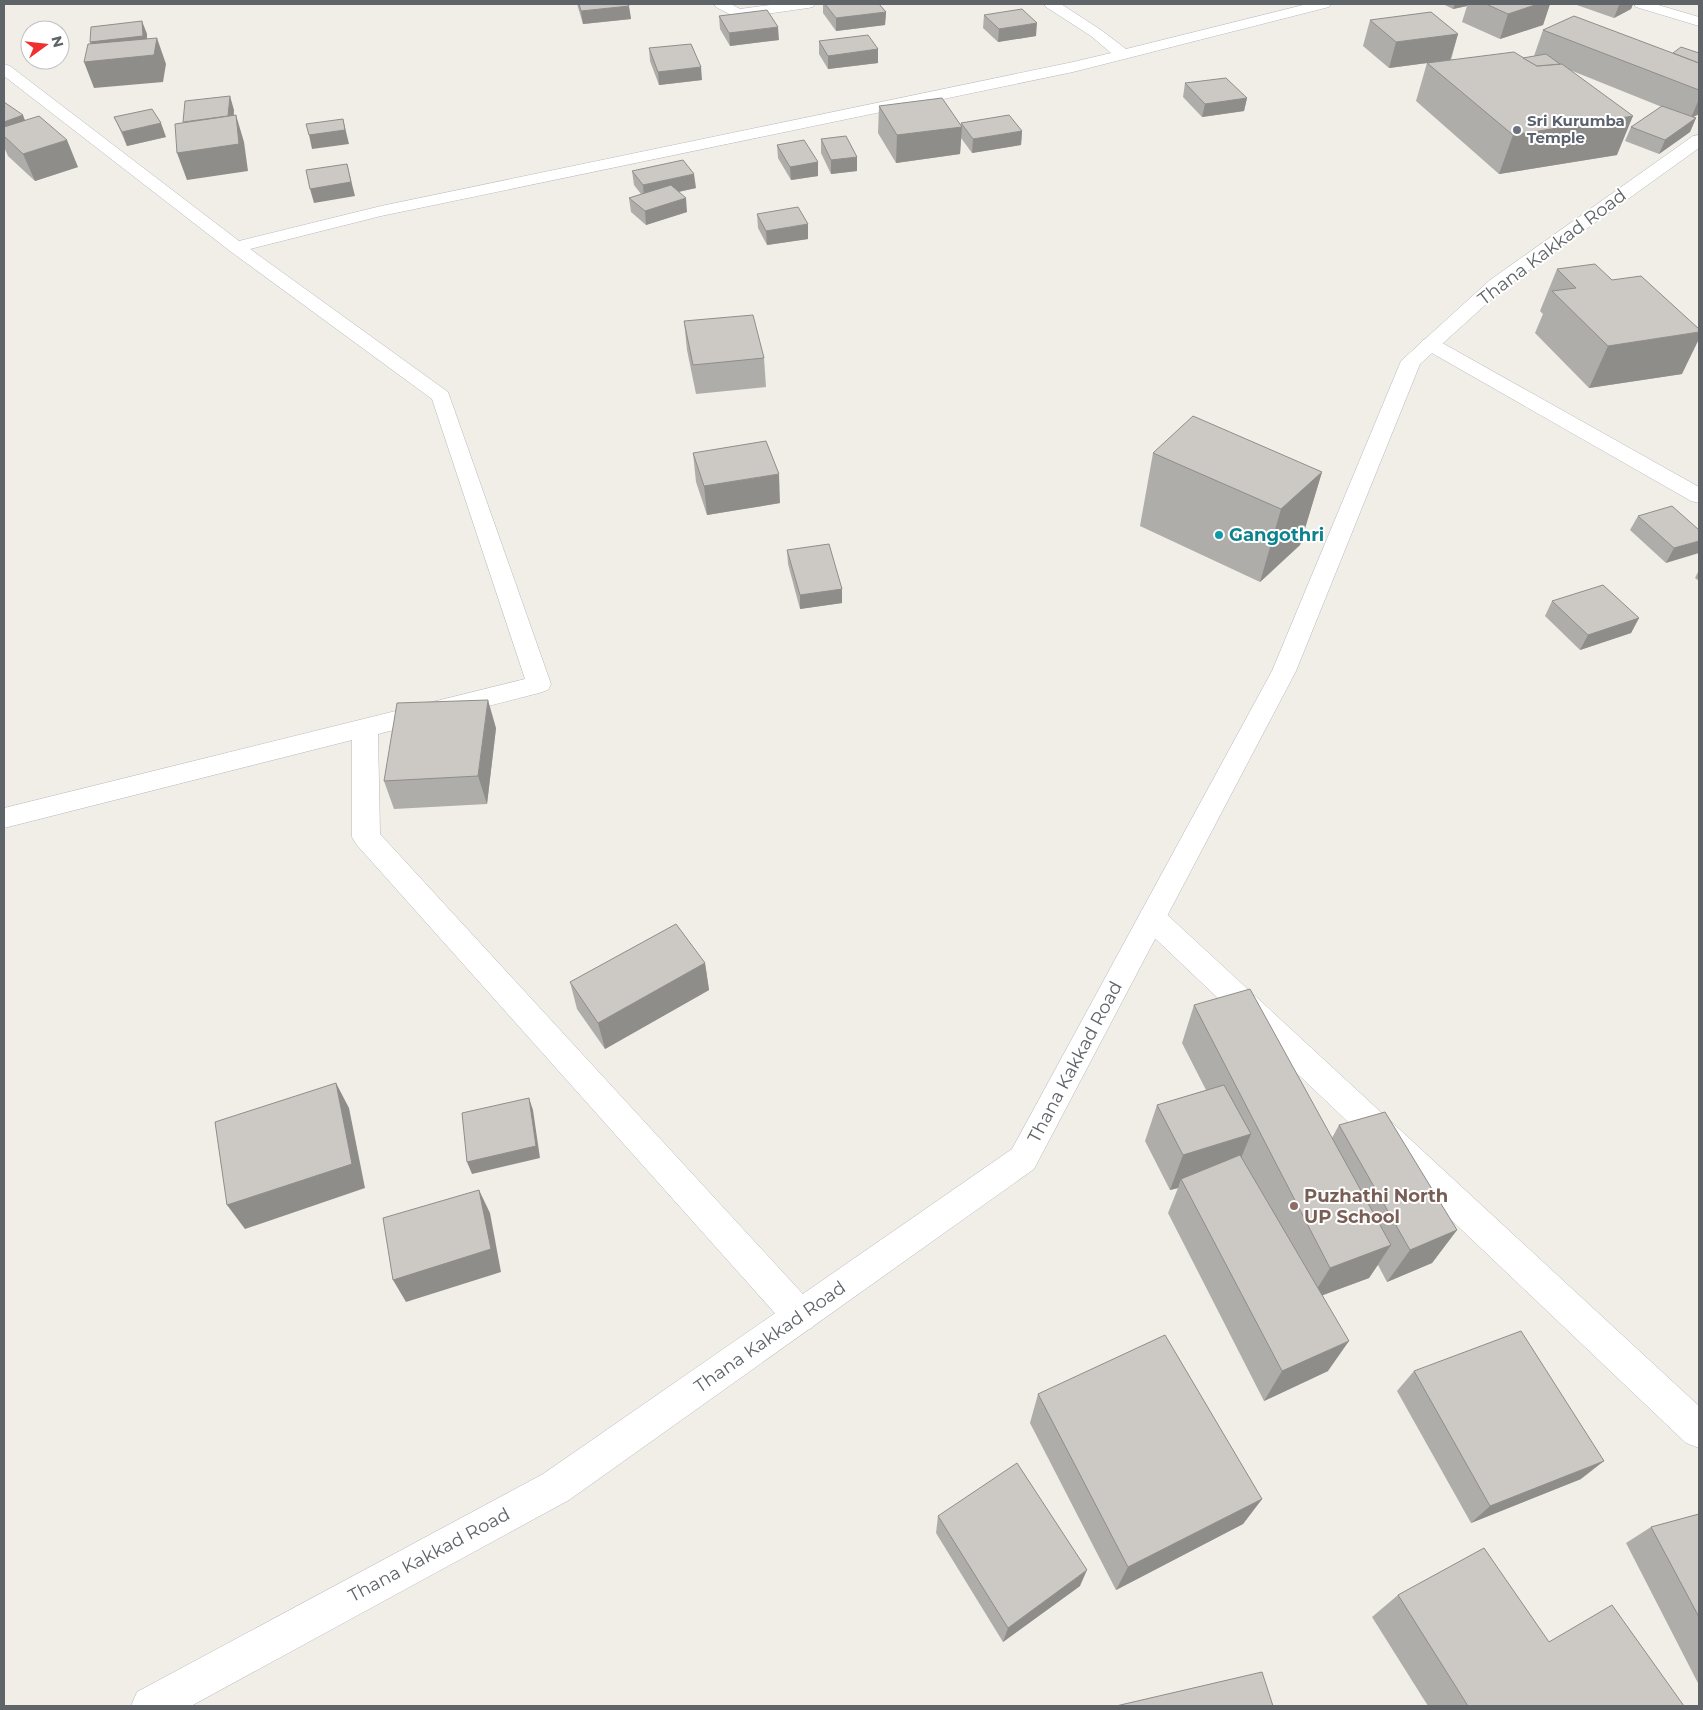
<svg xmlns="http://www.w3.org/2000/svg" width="1703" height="1710" font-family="Montserrat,sans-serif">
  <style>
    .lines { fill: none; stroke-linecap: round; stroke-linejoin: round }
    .street-casing { stroke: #b5b8bc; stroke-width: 1 }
    .secondary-casing { stroke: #b4b8bc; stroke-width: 1 }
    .street { fill: #fff; fill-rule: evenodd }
    .secondary { fill: #fff; fill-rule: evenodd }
    .wall { fill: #afada9 }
    .shaded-wall { fill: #8f8d8a }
    .building { fill: #ccc9c5; stroke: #8f8d8a }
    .worship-dot { fill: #6b7280; stroke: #fff; stroke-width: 2 }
    .culture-dot { fill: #0f9aa8; stroke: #fff; stroke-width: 2 }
    .education-dot { fill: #8d6e63; stroke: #fff; stroke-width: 2 }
    .labels { text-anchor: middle; stroke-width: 4; stroke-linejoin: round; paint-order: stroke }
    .far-worship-label { font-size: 15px; font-weight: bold; fill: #5b616d; stroke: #fff; text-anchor: start }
    .street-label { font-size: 18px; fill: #5f6468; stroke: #fff }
    .culture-label { font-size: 18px; font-weight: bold; fill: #0d838f; stroke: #fff; text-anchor: start }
    .education-label { font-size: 18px; font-weight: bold; fill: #785e54; stroke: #fff; text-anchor: start }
  </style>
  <rect width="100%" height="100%" fill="#f1eee8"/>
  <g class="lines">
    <defs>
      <g id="street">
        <polygon points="714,4 731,4 740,9 778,4 815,4 813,7 808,8 737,18 716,7"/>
        <polygon points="1044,4 1061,4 1101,30 1126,49 1307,4 1331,4 1329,7 1073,72 381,216 250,249 448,392 551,684 548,690 539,693 378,734 380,834 812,1304 817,1316 812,1328 800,1333 788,1328 356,844 352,837 352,740 4,828 4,808 525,679 432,399 230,251 4,76 4,64 10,66 239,241 381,206 1073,62 1111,53 1091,36 1046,7"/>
        <polygon points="1430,338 1437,340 1699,487 1699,503 1691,501 1423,348 1420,344 1423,340"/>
        <polygon points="1152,907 1162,910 1699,1406 1699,1448 1686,1443 1142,926 1138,918 1142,910"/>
      </g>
      <g id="secondary">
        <polygon points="1634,4 1655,4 1699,17 1699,26 1636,7"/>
        <polygon points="1699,135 1699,148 1504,288 1420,364 1296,671 1034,1169 569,1500 191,1706 131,1706 137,1692 543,1474 1012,1149 1272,671 1401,361 1490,280 1693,136"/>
      </g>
    </defs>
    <!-- street casing -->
    <use href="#street" class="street-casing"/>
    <!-- secondary casing -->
    <use href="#secondary" class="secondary-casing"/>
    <!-- street -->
    <use href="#street" class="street"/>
    <!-- secondary -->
    <use href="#secondary" class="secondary"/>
  </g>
  <!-- wall -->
  <g class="wall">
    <polygon points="577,4 628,4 631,19 583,24"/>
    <polygon points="823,4 879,4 886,12 885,25 836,31 823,13"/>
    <polygon points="1443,4 1550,4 1543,25 1500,39 1462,22 1467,6 1453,9"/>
    <polygon points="1574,4 1633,4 1631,9 1614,18"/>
    <polygon points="984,15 1036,36 998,42 983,28"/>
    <polygon points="719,16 779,40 730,46 720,29"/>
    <polygon points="1370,20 1458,34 1451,60 1523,58 1534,56 1543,30 1673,53 1699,53 1699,114 1693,117 1696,118 1690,132 1659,154 1625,141 1631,127 1662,107 1570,70 1617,155 1499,174 1416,101 1427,63 1389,68 1363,46"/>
    <polygon points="819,41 878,49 878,63 828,69 819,54"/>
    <polygon points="649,48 702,80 659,85 650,61"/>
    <polygon points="1185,83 1247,98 1244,111 1202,117 1183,97"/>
    <polygon points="4,102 25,120 78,167 35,181 8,156 4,147"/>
    <polygon points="879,106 961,125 961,123 1022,131 1021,145 972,153 961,138 960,154 896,163 878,133"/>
    <polygon points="114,117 166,137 127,146 120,130"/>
    <polygon points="821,139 857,171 831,174 821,153"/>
    <polygon points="777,145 818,162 818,176 791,180 778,158"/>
    <polygon points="632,171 696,188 679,192 687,212 646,225 631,212 629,198 641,194 634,185"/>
    <polygon points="757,214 808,239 767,245 758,228"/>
    <polygon points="1557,269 1682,374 1589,388 1535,333 1543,314 1540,311"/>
    <polygon points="684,321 764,358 766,387 696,394 687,350"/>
    <polygon points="693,453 780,503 707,515 696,482"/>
    <polygon points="1153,453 1322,472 1300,545 1260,582 1140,526"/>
    <polygon points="1638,516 1699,530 1666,563 1630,530"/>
    <polygon points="787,550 842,603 800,609 788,564"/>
    <polygon points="1699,570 1699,581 1695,578"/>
    <polygon points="1552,601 1639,618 1631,633 1580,650 1545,616"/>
    <polygon points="496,728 487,804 394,809 384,781"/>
    <polygon points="705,963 709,990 605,1049 577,1009 570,982"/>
    <polygon points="1194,1005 1332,1138 1339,1125 1457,1230 1432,1263 1387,1282 1378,1265 1369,1278 1322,1295 1328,1371 1264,1401 1168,1213 1178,1188 1170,1190 1145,1141 1157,1105 1206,1090 1182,1043"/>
    <polygon points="1414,1371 1581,1479 1471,1523 1397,1391"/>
    <polygon points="1038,1394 1262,1499 1243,1524 1116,1590 1030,1423"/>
    <polygon points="1699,1514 1699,1685 1626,1543 1651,1527"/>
    <polygon points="938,1516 1080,1586 1003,1642 936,1533"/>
    <polygon points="1398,1595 1549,1642 1684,1706 1428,1706 1372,1617"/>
  </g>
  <!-- shaded-wall -->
  <g class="shaded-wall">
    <polygon points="1455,4 1467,4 1467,6 1453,9"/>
    <polygon points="1538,4 1550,4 1543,25 1500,39 1508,14"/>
    <polygon points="1621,4 1633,4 1631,9 1614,18 1619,5"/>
    <polygon points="629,6 631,19 583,24 581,11"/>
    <polygon points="886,12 885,25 836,31 836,18"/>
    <polygon points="142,21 147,34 147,49 95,55 90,42"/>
    <polygon points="1037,23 1036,36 998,42 999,29"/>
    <polygon points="778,27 779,40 730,46 729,33"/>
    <polygon points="1458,34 1450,60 1389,68 1396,42"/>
    <polygon points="157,38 166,64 163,82 94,88 84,62"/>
    <polygon points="878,49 878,63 828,69 828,56"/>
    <polygon points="701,67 702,80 659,85 658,72"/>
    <polygon points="230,96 234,110 233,132 187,136"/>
    <polygon points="1247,98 1244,111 1202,117 1205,104"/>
    <polygon points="1699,99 1699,114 1691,118"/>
    <polygon points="23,115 28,129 4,136 4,122"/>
    <polygon points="236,115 244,142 248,171 187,180 177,153"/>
    <polygon points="1633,116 1617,155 1499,174 1513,135"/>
    <polygon points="1696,118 1690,132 1659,154 1665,140"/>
    <polygon points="343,119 349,144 312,149 309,135"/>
    <polygon points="161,123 166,137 127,146 122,132"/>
    <polygon points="962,127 960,154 896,163 897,135"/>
    <polygon points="1022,131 1021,145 972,153 973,139"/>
    <polygon points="67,140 78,167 35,181 23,154"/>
    <polygon points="857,157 857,171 831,174 831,160"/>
    <polygon points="818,162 818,176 791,180 790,167"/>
    <polygon points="347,164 355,196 314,203 310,189"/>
    <polygon points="694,174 696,188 644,199 643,185"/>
    <polygon points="686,198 687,212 646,225 645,211"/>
    <polygon points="808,224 808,239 767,245 766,231"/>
    <polygon points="1699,332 1699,339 1682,374 1589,388 1608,346"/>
    <polygon points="1322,472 1300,545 1260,582 1281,509"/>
    <polygon points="779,474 780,503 707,515 704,486"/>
    <polygon points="1699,541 1699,553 1666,563 1674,548"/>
    <polygon points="842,589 842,603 800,609 800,595"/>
    <polygon points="1639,618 1631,633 1580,650 1588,635"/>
    <polygon points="488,700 496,728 487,804 478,776"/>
    <polygon points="705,963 709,990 605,1049 598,1023"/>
    <polygon points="336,1083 349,1108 365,1188 245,1229 227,1205"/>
    <polygon points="529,1098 533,1110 540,1158 472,1174 467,1162"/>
    <polygon points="1251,1134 1236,1170 1181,1179 1178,1188 1170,1190 1183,1155"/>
    <polygon points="479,1190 490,1213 501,1272 406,1302 393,1280"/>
    <polygon points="1457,1230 1432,1263 1387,1282 1410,1250"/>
    <polygon points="1391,1245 1369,1278 1310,1300 1330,1268"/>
    <polygon points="1349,1341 1328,1371 1264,1401 1282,1371"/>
    <polygon points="1604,1461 1581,1479 1471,1523 1490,1506"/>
    <polygon points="1262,1499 1243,1524 1116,1590 1128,1567"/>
    <polygon points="1087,1570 1080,1586 1003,1642 1008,1628"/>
  </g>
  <!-- building -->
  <g class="building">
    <polygon points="579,4 628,4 629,6 581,11"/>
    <polygon points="825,4 879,4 886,12 836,18"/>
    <polygon points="1486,4 1538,4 1508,14"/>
    <polygon points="1022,9 1037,23 999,29 984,15"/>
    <polygon points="767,10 778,27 729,33 719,16"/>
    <polygon points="1431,12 1458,34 1396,42 1370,20"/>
    <polygon points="1574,16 1699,63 1699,90 1543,30"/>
    <polygon points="142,21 143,36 90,42 91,27"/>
    <polygon points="868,35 878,49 828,56 819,41"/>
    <polygon points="157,38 154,55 84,62 88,44"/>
    <polygon points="691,44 701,67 658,72 649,48"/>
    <polygon points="1681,47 1699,53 1699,63 1673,53"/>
    <polygon points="1514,52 1537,66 1562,64 1633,116 1513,135 1427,63"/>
    <polygon points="1546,54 1560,64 1537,66 1523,58"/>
    <polygon points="1226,78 1247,98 1205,104 1185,83"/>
    <polygon points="230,96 228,116 183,122 185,101"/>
    <polygon points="942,98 962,127 897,135 879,106"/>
    <polygon points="4,102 23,115 4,122"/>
    <polygon points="1662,106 1696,118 1665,140 1631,127"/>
    <polygon points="152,109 161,123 122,132 114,117"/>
    <polygon points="236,115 239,144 177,153 175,124"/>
    <polygon points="1009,115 1022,131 973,139 961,123"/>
    <polygon points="39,116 67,140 23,154 4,136 4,127"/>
    <polygon points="343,119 345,130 309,135 306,124"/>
    <polygon points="846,136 857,157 831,160 821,139"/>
    <polygon points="804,140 818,162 790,167 777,145"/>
    <polygon points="683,160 694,174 643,185 632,171"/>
    <polygon points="347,164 351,182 310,189 306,170"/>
    <polygon points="671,185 686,198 645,211 629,198"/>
    <polygon points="798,207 808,224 766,231 757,214"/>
    <polygon points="1595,264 1612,280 1641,276 1699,329 1699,332 1608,346 1552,291 1576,288 1557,269"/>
    <polygon points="753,315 764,358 693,365 684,321"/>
    <polygon points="1193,416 1322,472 1281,509 1153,453"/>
    <polygon points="766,441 779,474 704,486 693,453"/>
    <polygon points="1672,506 1699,530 1699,541 1674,548 1638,516"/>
    <polygon points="829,544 842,589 800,595 787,550"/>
    <polygon points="1603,585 1639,618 1588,635 1552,601"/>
    <polygon points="488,700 478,776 384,781 397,703"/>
    <polygon points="676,924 705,963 598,1023 570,982"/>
    <polygon points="1250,989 1391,1245 1330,1268 1194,1005"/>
    <polygon points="336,1083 352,1164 227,1205 215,1122"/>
    <polygon points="1224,1085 1251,1134 1183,1155 1157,1105"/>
    <polygon points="529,1098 536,1146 467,1162 462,1113"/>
    <polygon points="1385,1112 1457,1230 1410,1250 1339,1125"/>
    <polygon points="1240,1155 1349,1341 1282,1371 1181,1179"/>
    <polygon points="479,1190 491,1249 393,1280 383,1218"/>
    <polygon points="1521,1331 1604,1461 1490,1506 1414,1371"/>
    <polygon points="1165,1335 1262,1499 1128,1567 1038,1394"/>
    <polygon points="1017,1463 1087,1570 1008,1628 938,1516"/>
    <polygon points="1699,1514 1699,1617 1651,1527"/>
    <polygon points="1484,1548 1549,1642 1612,1605 1684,1706 1468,1706 1398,1595"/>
    <polygon points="1262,1672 1273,1706 1116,1706"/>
  </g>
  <!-- markers -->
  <circle class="worship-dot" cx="1517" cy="130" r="5"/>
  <circle class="culture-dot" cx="1219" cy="535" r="5"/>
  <circle class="education-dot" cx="1294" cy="1206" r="5"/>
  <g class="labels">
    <!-- far-worship labels -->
    <g class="far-worship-label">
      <text x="1527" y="126">Sri Kurumba<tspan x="1527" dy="17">Temple</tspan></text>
    </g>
    <!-- street labels -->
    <g class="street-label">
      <text transform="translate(1552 247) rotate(-37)" y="6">Thana Kakkad Road</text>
      <text transform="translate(1075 1062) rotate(-62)" y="6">Thana Kakkad Road</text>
      <text transform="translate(770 1337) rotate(-35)" y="6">Thana Kakkad Road</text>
      <text transform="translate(429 1555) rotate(-28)" y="6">Thana Kakkad Road</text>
    </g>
    <!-- culture labels -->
    <g class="culture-label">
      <text x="1229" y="541">Gangothri</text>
    </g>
    <!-- education labels -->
    <g class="education-label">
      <text x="1304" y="1202">Puzhathi North<tspan x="1304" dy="21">UP School</tspan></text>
    </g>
  </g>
  <!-- border -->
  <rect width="1703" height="1710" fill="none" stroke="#5f6468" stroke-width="10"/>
  <!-- north arrow -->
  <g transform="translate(45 45) rotate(75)"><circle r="24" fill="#ffffff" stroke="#bfc1c3"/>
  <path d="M0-4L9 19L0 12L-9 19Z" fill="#ef3030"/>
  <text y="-8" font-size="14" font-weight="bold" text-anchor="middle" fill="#5f6468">N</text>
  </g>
</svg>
